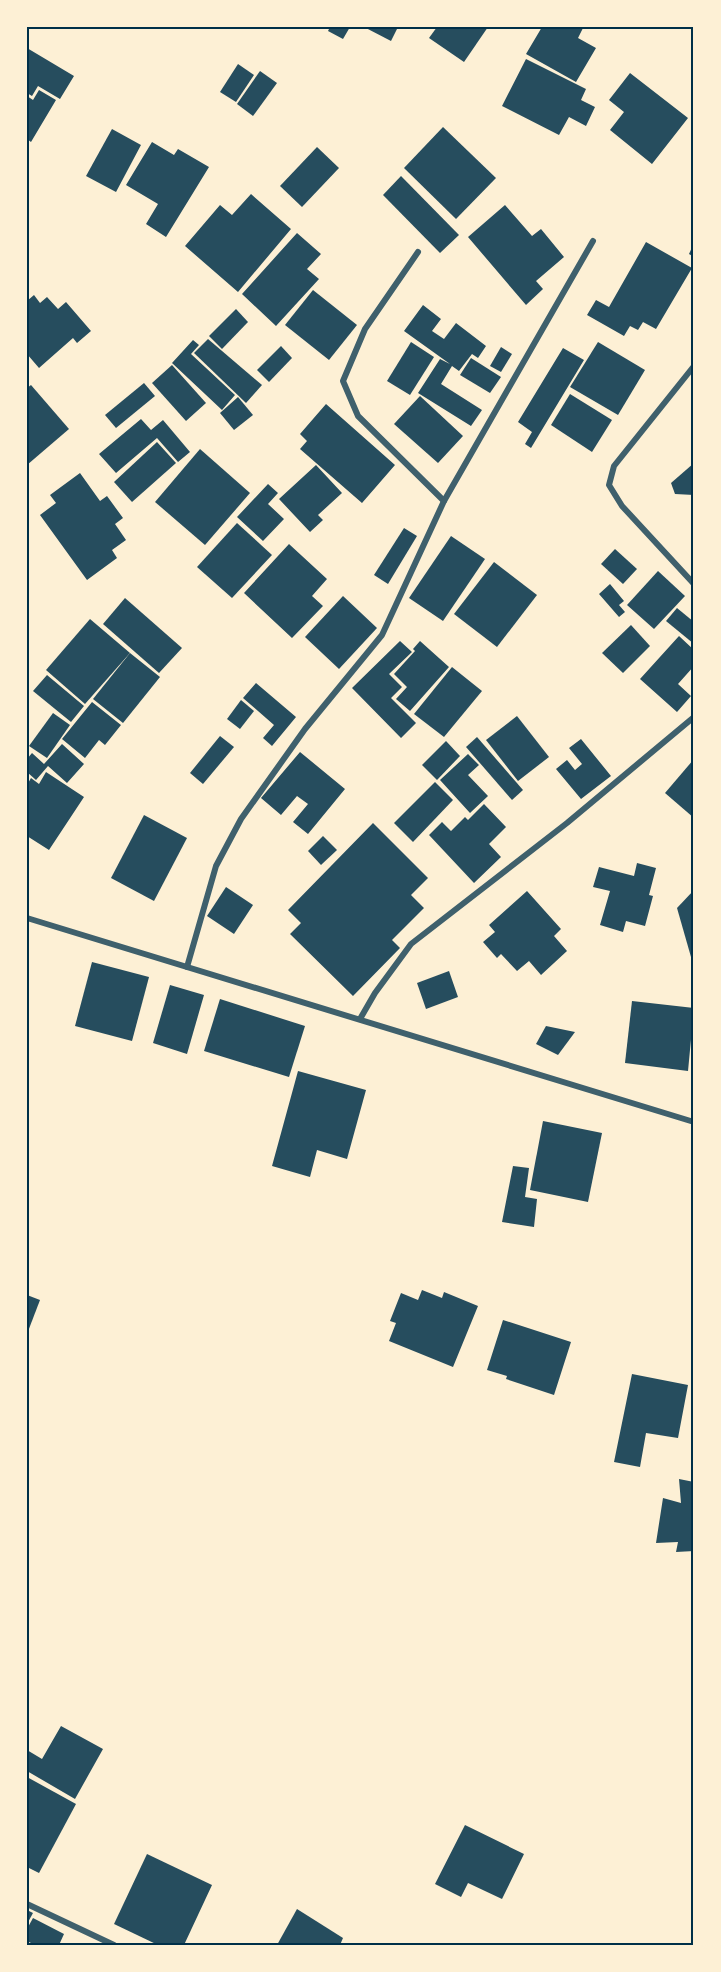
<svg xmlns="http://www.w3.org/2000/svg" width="721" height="1972" font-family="'DejaVu Sans',sans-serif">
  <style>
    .building { fill: #264d5e }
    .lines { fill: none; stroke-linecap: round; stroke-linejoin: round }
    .minor { stroke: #3f606c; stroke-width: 6 }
    .neatline { fill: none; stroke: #003049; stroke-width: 2 }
  </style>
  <rect width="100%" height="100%" fill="#fdf0d5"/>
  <!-- building -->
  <g class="building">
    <polygon points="330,27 350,27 343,39 328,31"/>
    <polygon points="364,27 398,27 391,41"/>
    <polygon points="437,27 488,27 464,62 429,38"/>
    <polygon points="542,27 581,27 583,28 578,38 596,48 576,82 526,54"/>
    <polygon points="27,48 74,76 60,99 38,86 32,96 27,93"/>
    <polygon points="526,59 586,89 581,100 595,107 586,126 569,117 559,135 502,106"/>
    <polygon points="238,64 254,75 236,102 220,92"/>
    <polygon points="260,71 277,83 253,116 237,104"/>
    <polygon points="630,73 688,118 652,164 610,130 624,112 609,100"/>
    <polygon points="39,90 56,100 31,142 27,139 27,96 33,100"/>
    <polygon points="443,127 496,178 456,219 404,168"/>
    <polygon points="112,129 141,145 116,192 86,176"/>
    <polygon points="152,142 174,155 178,149 209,167 166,237 146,224 158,204 126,185"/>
    <polygon points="317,147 339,168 302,207 280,186"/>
    <polygon points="401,176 459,235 440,253 383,195"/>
    <polygon points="251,194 291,229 238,292 185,246 220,205 232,215"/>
    <polygon points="505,205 532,236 541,229 564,257 536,281 543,289 526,305 468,237"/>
    <polygon points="297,233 321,254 307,269 319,279 276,326 242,294"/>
    <polygon points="646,242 692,268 656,329 643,322 638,330 630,326 624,336 587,315 596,300 609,307"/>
    <polygon points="694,243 694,257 689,254"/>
    <polygon points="313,290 357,325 329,360 285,325"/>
    <polygon points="34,295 40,303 47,297 58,309 66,302 91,331 77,343 73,338 39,368 27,354 27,301"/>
    <polygon points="423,305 441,319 432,331 444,339 456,323 486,346 478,358 472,354 459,371 452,366 441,384 482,410 471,426 418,393 440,359 450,364 404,331"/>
    <polygon points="236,309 248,322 222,349 209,336"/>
    <polygon points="208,339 262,385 246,403 194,353"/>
    <polygon points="193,340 199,345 191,354 235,395 222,410 172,363"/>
    <polygon points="411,342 434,357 410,395 387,381"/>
    <polygon points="598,342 645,370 618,415 570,387"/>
    <polygon points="281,346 292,358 269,382 257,370"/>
    <polygon points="501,347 512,354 501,372 490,366"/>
    <polygon points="563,348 584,360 531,448 525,444 532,432 518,422"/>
    <polygon points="471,358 501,377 490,393 460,375"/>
    <polygon points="172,365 206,403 186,421 152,383"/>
    <polygon points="144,383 155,396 116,428 105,415"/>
    <polygon points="31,385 69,429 27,465 27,388"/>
    <polygon points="570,394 612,420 592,452 551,425"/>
    <polygon points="420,396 463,436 438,463 394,424"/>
    <polygon points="238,397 253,415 234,430 220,413"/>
    <polygon points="326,404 395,465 362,503 300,449 307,441 300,434"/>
    <polygon points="141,419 151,430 163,420 190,452 178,462 157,438 116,473 99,454"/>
    <polygon points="157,442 176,463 132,502 114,482"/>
    <polygon points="200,449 250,493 205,545 155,502"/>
    <polygon points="694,463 694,495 675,494 671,483"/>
    <polygon points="316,465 342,493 318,515 323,520 310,532 279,499"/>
    <polygon points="80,473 100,501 107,496 123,518 115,524 126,540 112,550 117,558 87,580 40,515 56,503 50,495"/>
    <polygon points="268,484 278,493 268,504 284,519 263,541 237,517"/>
    <polygon points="237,523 272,555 232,598 197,567"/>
    <polygon points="404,528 417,536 388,584 374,575"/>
    <polygon points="451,536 485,559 443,621 409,598"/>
    <polygon points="289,544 327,579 312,596 323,606 292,638 244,593"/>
    <polygon points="615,549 637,569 623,584 601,564"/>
    <polygon points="494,562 537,595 497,647 454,614"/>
    <polygon points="658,571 685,596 654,629 627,605"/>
    <polygon points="610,584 624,601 619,605 625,612 619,617 599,594"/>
    <polygon points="343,596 377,628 339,669 305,637"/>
    <polygon points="125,598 182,648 159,673 103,624"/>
    <polygon points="677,608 694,622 694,644 666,621"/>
    <polygon points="90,619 130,653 85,704 46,670"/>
    <polygon points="631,625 650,646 623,673 602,653"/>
    <polygon points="679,636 694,650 694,666 678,684 691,696 677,712 640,679"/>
    <polygon points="400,641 412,652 389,674 402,687 391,698 416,723 401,738 352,688"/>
    <polygon points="420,641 449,667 410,711 396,699 407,687 394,674 415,651 413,649"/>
    <polygon points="130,653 160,677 123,723 93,699"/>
    <polygon points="452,667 482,691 444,737 414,714"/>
    <polygon points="47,675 84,706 71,722 33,691"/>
    <polygon points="256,683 296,717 272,746 263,738 274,725 243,698"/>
    <polygon points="241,700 254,711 240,729 227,719"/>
    <polygon points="92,702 121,725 105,745 99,740 85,758 62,739"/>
    <polygon points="53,713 70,725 47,758 29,746"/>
    <polygon points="517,716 549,757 518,781 486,740"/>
    <polygon points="220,736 234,747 203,784 190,773"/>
    <polygon points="477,737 523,790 512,800 466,747"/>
    <polygon points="581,739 611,776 581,799 556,769 567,760 575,770 582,764 569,748"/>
    <polygon points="446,741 460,756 437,780 422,765"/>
    <polygon points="62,744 84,764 67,783 48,766 36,780 27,772 27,759 32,753 44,764"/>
    <polygon points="300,752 345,789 308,834 293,822 308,804 297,796 281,815 261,798"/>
    <polygon points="468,754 479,765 468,775 488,796 470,813 440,780"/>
    <polygon points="694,759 694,818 665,793"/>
    <polygon points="46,772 84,797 49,850 27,836 27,785 31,778 39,784"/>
    <polygon points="435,782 453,800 413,842 394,823"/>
    <polygon points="484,804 506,827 489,844 501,857 474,883 429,835 442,822 451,831 465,817 468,820"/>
    <polygon points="144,815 187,838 154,901 111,878"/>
    <polygon points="373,823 428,878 411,895 424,908 392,940 400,948 353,996 290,934 301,923 288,910"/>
    <polygon points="323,836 337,850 321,865 308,851"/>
    <polygon points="637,863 656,868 649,895 653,896 645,926 626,921 623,932 600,925 610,891 593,887 599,867 634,876"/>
    <polygon points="226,887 253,905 234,934 207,916"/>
    <polygon points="694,890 694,964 693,964 677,908"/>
    <polygon points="527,891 561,929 554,936 567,951 541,975 529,961 517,971 501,954 497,958 483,942 495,932 489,925"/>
    <polygon points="92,962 149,977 132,1041 75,1026"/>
    <polygon points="449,971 458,997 426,1009 417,983"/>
    <polygon points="170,985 204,995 187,1054 153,1043"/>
    <polygon points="220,999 305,1026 289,1077 204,1051"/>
    <polygon points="632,1001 694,1008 688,1071 625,1063"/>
    <polygon points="546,1026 575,1032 558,1055 536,1044"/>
    <polygon points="298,1071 366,1090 347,1159 317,1150 310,1177 272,1166"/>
    <polygon points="543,1121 602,1133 588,1202 530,1190"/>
    <polygon points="513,1166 529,1168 525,1197 537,1199 534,1227 502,1222"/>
    <polygon points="422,1290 442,1298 444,1292 478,1306 453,1367 389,1341 396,1323 390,1321 401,1293 418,1300"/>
    <polygon points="27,1295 40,1300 27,1334"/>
    <polygon points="503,1320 571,1342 554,1395 506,1379 507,1376 487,1370"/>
    <polygon points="632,1374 688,1385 678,1438 646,1433 640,1467 614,1462"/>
    <polygon points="679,1479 694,1482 694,1551 676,1552 678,1542 656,1543 663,1498 681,1503"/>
    <polygon points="61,1726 103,1749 75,1799 27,1771 27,1750 42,1759"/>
    <polygon points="27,1777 76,1804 39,1873 27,1867"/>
    <polygon points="465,1825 524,1854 502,1899 468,1883 461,1897 435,1884"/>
    <polygon points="147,1854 212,1885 184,1945 158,1945 114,1924"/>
    <polygon points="297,1909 343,1938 340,1945 277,1945"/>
    <polygon points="27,1910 33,1913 27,1924"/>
    <polygon points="33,1918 64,1934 59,1945 35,1945 27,1941 27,1929"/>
  </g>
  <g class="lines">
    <!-- minor -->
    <g class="minor">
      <polyline points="418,252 365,329 343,381 358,416 444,501"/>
      <polyline points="694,366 614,466 609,485 622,506 694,584"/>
      <polyline points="27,918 694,1122"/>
      <polyline points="187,967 216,866 241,819 305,729 382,635 444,501 593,241"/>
      <polyline points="360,1019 375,993 411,944 567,823 694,717"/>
      <polyline points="27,1904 114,1945"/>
    </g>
  </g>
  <!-- border -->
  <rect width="721" height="1972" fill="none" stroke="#fdf0d5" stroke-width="57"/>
  <rect x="28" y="28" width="664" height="1916" class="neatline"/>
</svg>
